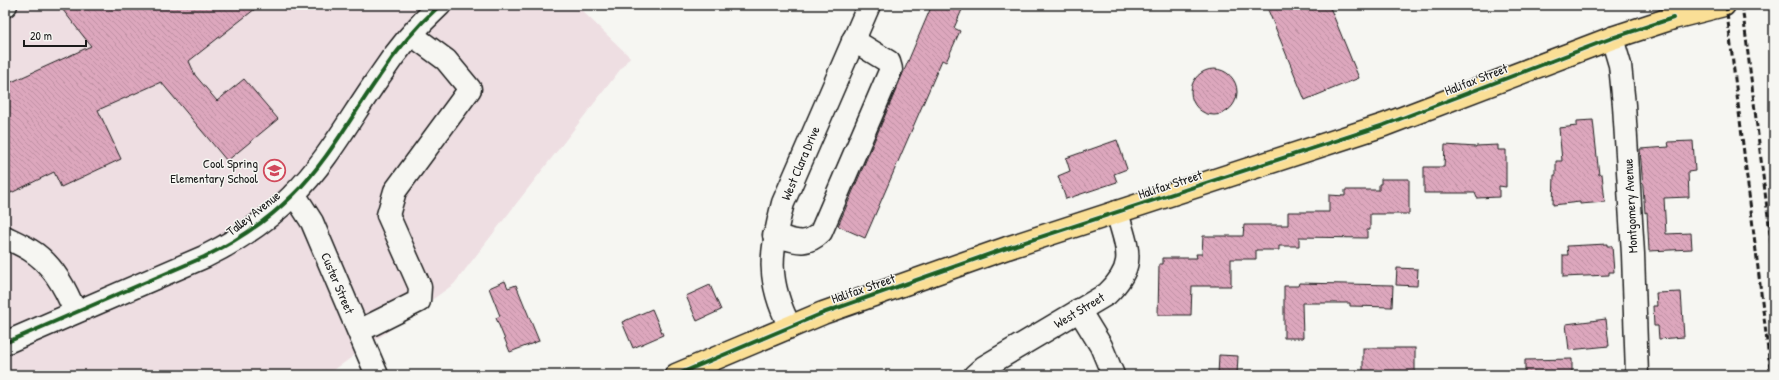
<svg xmlns="http://www.w3.org/2000/svg" width="1779" height="380" font-family="'Patrick Hand',sans-serif">
  <style>
    .built { fill: #eedee2 }
    .building { fill: url(#building-back-hatch); stroke: #1c1c1c }
    .lines { fill: none; stroke-linecap: round; stroke-linejoin: round }
    .minor-casing { stroke: #1c1c1c; stroke-width: 25 }
    .major-casing { stroke: #1c1c1c; stroke-width: 25 }
    .minor { stroke: #f6f6f2; stroke-width: 22 }
    .major { stroke: #fadf96; stroke-width: 22 }
    .rail { stroke: #1c1c1c; stroke-width: 3; stroke-dasharray: 6 3; stroke-linecap: butt }
    .cycleway-casing { stroke: #f6f6f2; stroke-width: 6 }
    .cycleway { stroke: #1b5e20; stroke-width: 4 }
    .labels { text-anchor: middle; stroke-width: 3; stroke-linejoin: round; paint-order: stroke }
    .street-label { font-size: 13px; fill: #1c1c1c; stroke: #f6f6f2 }
    .poi-label { font-size: 13px; fill: #1c1c1c; stroke: #f6f6f2; text-anchor: end }
  </style>
  <defs>
    <pattern id="building-back-hatch" width="6" height="6" patternUnits="userSpaceOnUse"><rect width="6" height="6" fill="#dda7bd"/><path d="M-1 5l2 2M0 0l6 6M5-1l2 2" fill="none" stroke="#bd8fa2"/></pattern>
  </defs>
  <rect width="100%" height="100%" fill="#f6f6f2"/>
  <filter id="ink" filterUnits="userSpaceOnUse"><feTurbulence type="fractalNoise" baseFrequency=".025" numOctaves="2"/><feDisplacementMap in="SourceGraphic" scale="8" xChannelSelector="R" yChannelSelector="G"/><feConvolveMatrix kernelMatrix="1 2 1 2 8 2 1 2 1" color-interpolation-filters="sRGB"/></filter>
  <g filter="url(#ink)">
    <!-- built -->
    <polygon class="built" points="5,5 576,5 630,57 454,284 334,370 324,375 5,375"/>
    <!-- building -->
    <g class="building">
      <polygon points="59,5 260,5 189,61 195,75 217,101 244,79 278,119 227,161 161,82 98,110 121,159 61,187 54,172 11,193 5,181 5,85 91,46"/>
      <polygon points="932,5 964,5 954,28 960,31 946,62 942,60 865,238 838,226"/>
      <polygon points="1266,5 1329,5 1359,78 1305,100"/>
      <circle cx="1214" cy="92" r="23"/>
      <polygon points="1593,120 1599,175 1602,174 1605,202 1580,204 1580,202 1553,205 1554,175 1556,175 1556,161 1562,161 1559,128 1577,126 1577,121"/>
      <polygon points="1117,140 1127,169 1114,174 1117,182 1066,199 1058,176 1070,171 1066,158"/>
      <polygon points="1693,141 1695,171 1688,172 1689,197 1664,198 1666,234 1691,233 1692,249 1649,251 1647,212 1645,213 1640,149 1669,147 1668,142"/>
      <polygon points="1445,145 1476,147 1476,146 1498,145 1498,150 1506,150 1506,187 1499,186 1499,197 1477,198 1475,193 1424,193 1424,167 1444,167"/>
      <polygon points="1381,179 1409,179 1409,214 1370,214 1370,230 1367,230 1367,238 1299,237 1299,246 1279,246 1279,250 1256,250 1256,259 1231,259 1231,286 1192,286 1191,315 1158,315 1159,264 1163,264 1163,258 1197,258 1196,254 1202,254 1203,236 1243,236 1244,225 1288,225 1288,212 1329,212 1329,195 1345,196 1345,190 1379,190 1379,184 1381,184"/>
      <polygon points="1607,244 1607,246 1612,246 1614,272 1609,272 1609,275 1563,277 1563,255 1568,255 1567,246"/>
      <polygon points="1397,268 1418,269 1417,286 1396,285"/>
      <polygon points="505,281 508,288 516,285 539,341 510,352 496,318 500,316 489,288"/>
      <polygon points="1299,283 1393,285 1392,307 1350,306 1350,303 1302,303 1303,338 1284,338 1284,286 1298,286"/>
      <polygon points="710,285 721,310 697,321 686,296"/>
      <polygon points="1681,292 1684,337 1659,339 1658,326 1654,326 1653,306 1657,306 1656,293"/>
      <polygon points="652,309 663,335 633,348 622,322"/>
      <polygon points="1606,319 1609,346 1569,350 1566,324"/>
      <rect x="1363" y="348" width="52" height="27"/>
      <polygon points="1219,355 1238,356 1237,375 1218,375"/>
      <polygon points="1572,359 1572,375 1525,375 1525,360"/>
    </g>
    <g class="lines">
      <defs>
        <g id="minor">
          <polyline points="5,6 6,5"/>
          <polyline points="1612,38 1620,65 1624,105 1633,254 1637,375"/>
          <polyline points="294,194 312,222 377,375"/>
          <path d="M 774,235 C 793,240 805,248 821,232 L 891,69 L 889,62 L 853,40"/>
          <path d="M 5,237 C 13,241 22,245 30,250 C 52,263 66,289 75,312"/>
          <polyline points="1079,310 1101,346 1113,375"/>
          <path d="M 790,327 C 766,280 770,252 783,203 L 869,5"/>
          <polyline points="359,331 419,301 420,287 388,215 395,191 470,89 446,60 412,35"/>
          <path d="M 5,343 L 204,257 C 237,241 267,221 293,195 C 327,162 352,115 379,77 C 396,51 417,26 440,5"/>
          <path d="M 975,375 L 984,367 L 1107,294 C 1138,264 1127,249 1117,212"/>
        </g>
        <polyline id="major" points="676,375 823,313 1007,248 1384,125 1612,38 1673,18 1724,5"/>
      </defs>
      <!-- minor casing -->
      <use href="#minor" class="minor-casing"/>
      <!-- major casing -->
      <use href="#major" class="major-casing"/>
      <!-- minor -->
      <use href="#minor" class="minor"/>
      <!-- major -->
      <use href="#major" class="major"/>
      <!-- rail -->
      <g class="rail">
        <polyline points="1726,5 1771,375"/>
        <polyline points="1742,5 1774,265"/>
      </g>
      <defs>
        <g id="cycleway">
          <path d="M 5,343 L 204,257 C 237,241 267,221 293,195 C 327,162 352,115 379,77 C 396,51 417,26 440,5"/>
          <polyline points="676,375 823,313 1007,248 1384,125 1612,38 1673,18"/>
        </g>
      </defs>
      <!-- cycleway casing -->
      <use href="#cycleway" class="cycleway-casing"/>
      <!-- cycleway -->
      <use href="#cycleway" class="cycleway"/>
    </g>
  </g>
  <!-- icons -->
  <defs>
    <symbol id="school-ring" viewBox="-11 -11 22 22"><circle r="9.5" fill="#f6f6f2" stroke="#d1495b" stroke-width="1.5"/><path d="M0-5L7-2L0 1L-7-2ZM-4 1L0 2.5L4 1V4Q0 6-4 4Z" fill="#d1495b"/></symbol>
  </defs>
  <g fill-rule="evenodd">
    <use href="#school-ring" x="262" y="158" width="25" height="25"/>
  </g>
  <g class="labels">
    <!-- street labels -->
    <g class="street-label">
      <text transform="translate(1476 79) rotate(-21)" y="5">Halifax Street</text>
      <text transform="translate(800 163) rotate(-67)" y="5">West Clara Drive</text>
      <text transform="translate(1170 184) rotate(-18)" y="5">Halifax Street</text>
      <text transform="translate(1630 206) rotate(-93)" y="5">Montgomery Avenue</text>
      <text transform="translate(253 213) rotate(-38)" y="5">Talley Avenue</text>
      <text transform="translate(338 283) rotate(67)" y="5">Custer Street</text>
      <text transform="translate(863 288) rotate(-19)" y="5">Halifax Street</text>
      <text transform="translate(1079 310) rotate(-31)" y="5">West Street</text>
    </g>
    <!-- poi labels -->
    <g class="poi-label">
      <text x="258" y="168">Cool Spring<tspan x="258" dy="15">Elementary School</tspan></text>
    </g>
  </g>
  <!-- margin -->
  <rect width="1779" height="380" fill="none" stroke="#f6f6f2" stroke-width="20"/>
  <rect x="10" y="10" width="1759" height="360" fill="none" stroke="#1c1c1c" stroke-width="1.5" filter="url(#ink)"/>
  <!-- scale -->
  <path d="M24 40v6h62v-6" fill="none" stroke="#1c1c1c" stroke-width="2"/>
  <text x="30" y="40" font-size="12" fill="#1c1c1c" stroke="#f6f6f2" stroke-width="3" paint-order="stroke">20 m</text>
</svg>
